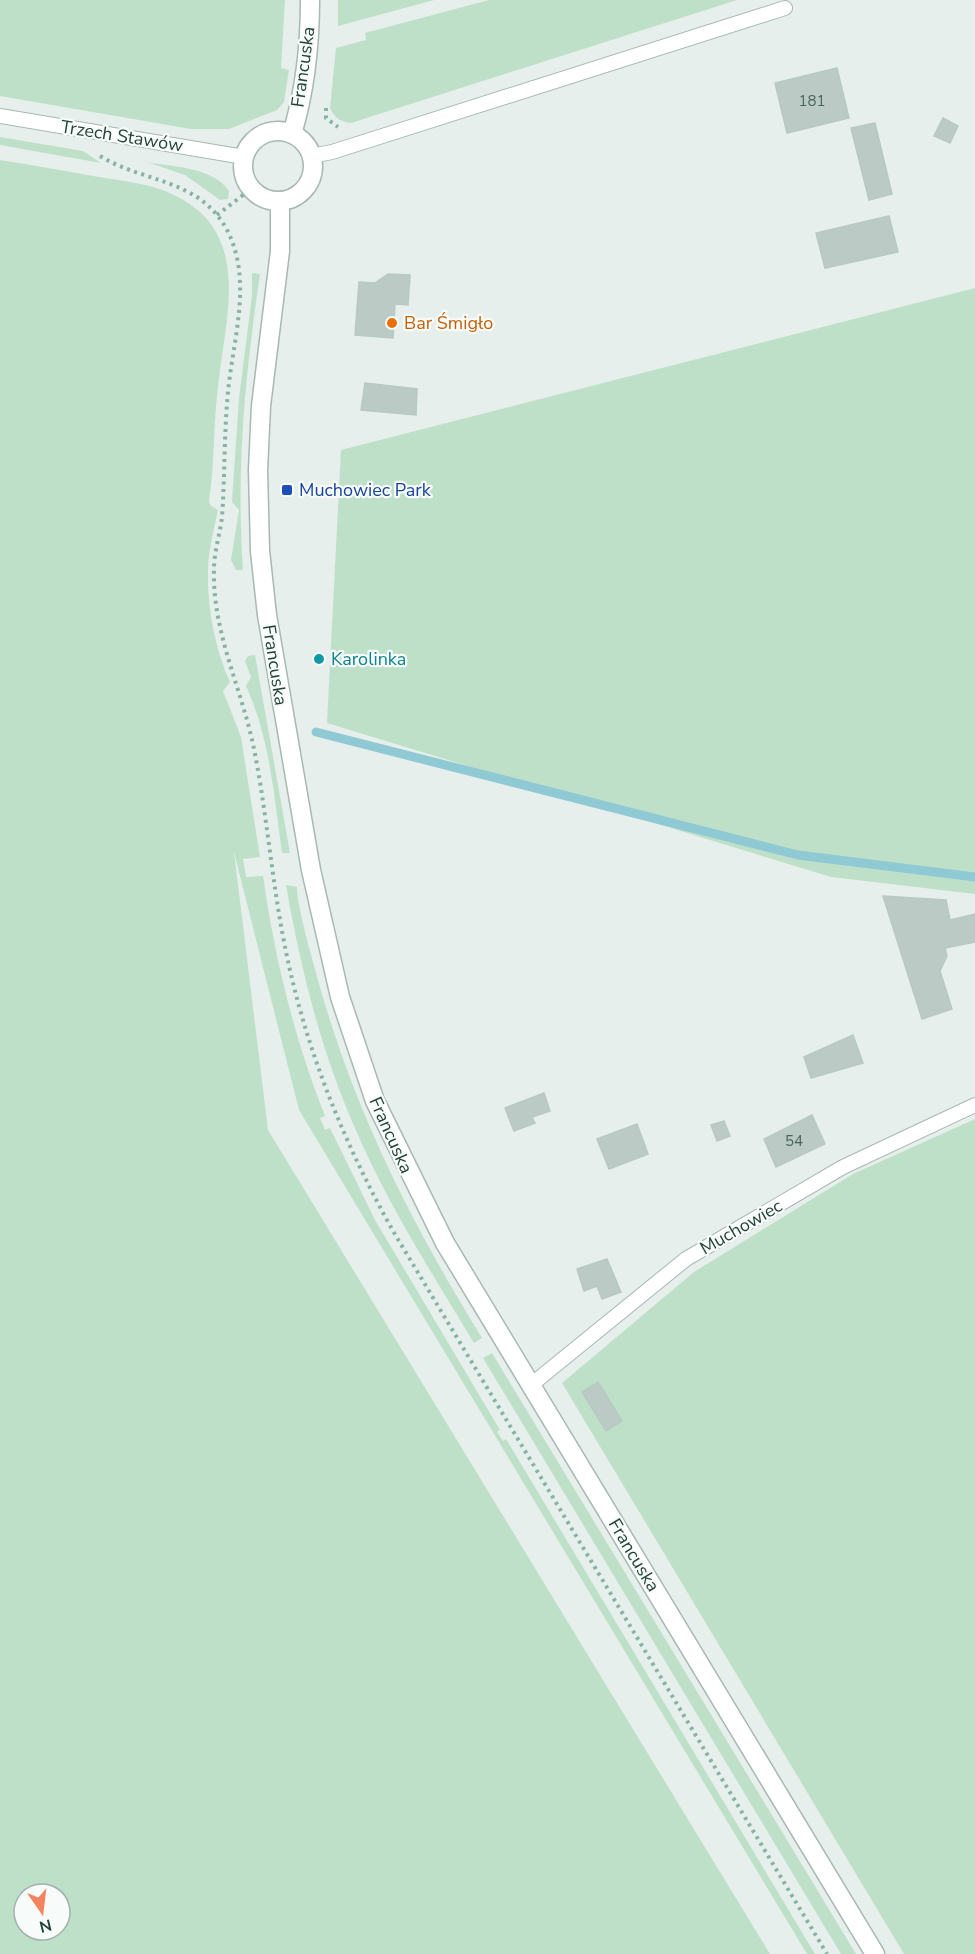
<svg xmlns="http://www.w3.org/2000/svg" width="975" height="1954" font-family="'Nunito Sans',sans-serif">
  <style>
    .green { fill: #bfe0c8; fill-rule: evenodd }
    .lines { fill: none; stroke-linecap: round; stroke-linejoin: round }
    .stream { stroke: #8ec9d4; stroke-width: 9 }
    .building { fill: #bbcac4; stroke: #b8c9c2; stroke-width: 1.5 }
    .service-casing { stroke: #a8b8b2; stroke-width: 16 }
    .minor-casing { stroke: #a8b8b2; stroke-width: 21 }
    .path { stroke: #86b3a5; stroke-width: 4; stroke-dasharray: 3 4.5; stroke-linecap: butt }
    .service { stroke: #fff; stroke-width: 14 }
    .minor { stroke: #fff; stroke-width: 18 }
    .food-dot { fill: #e8710a; stroke: #f7fbf9; stroke-width: 2 }
    .transit-dot { fill: #1a4fb4; stroke: #f7fbf9; stroke-width: 2 }
    .culture-dot { fill: #0f9aa8; stroke: #f7fbf9; stroke-width: 2 }
    .labels { text-anchor: middle; stroke-width: 4.5; stroke-linejoin: round; paint-order: stroke }
    .number-label { font-size: 15px; fill: #4a645c }
    .street-label { font-size: 18px; fill: #24423a; stroke: #f7fbf9 }
    .food-label { font-size: 18px; fill: #c56008; stroke: #f7fbf9; text-anchor: start }
    .transit-label { font-size: 18px; fill: #164399; stroke: #f7fbf9; text-anchor: start }
    .culture-label { font-size: 18px; fill: #0d838f; stroke: #f7fbf9; text-anchor: start }
  </style>
  <rect width="100%" height="100%" fill="#e6efeb"/>
  <!-- green -->
  <g class="green">
    <polygon points="0,0 285,0 281,68 289,70 284,102 277,110 229,129 191,129 0,96"/>
    <polygon points="338,0 434,0 338,26"/>
    <path d="M 489,0 L 737,0 L 351,123 C 340,122 334,117 330,108 L 336,48 L 366,40 L 365,33 Z"/>
    <polygon points="0,137 83,151 101,163 0,145"/>
    <path d="M 0,160 C 33,165 66,171 99,177 C 124,181 152,184 174,195 C 254,233 225,318 218,387 C 213,425 215,463 209,501 L 211,506 L 218,510 C 214,530 208,551 208,571 C 207,607 215,649 230,682 L 223,691 L 241,737 L 260,857 L 243,859 L 246,877 L 263,876 C 275,959 294,1038 325,1116 L 320,1118 L 325,1130 L 330,1128 L 375,1220 L 500,1430 L 497,1432 L 503,1441 L 506,1439 L 815,1954 L 807,1954 L 299,1110 L 234,852 L 268,1130 L 770,1954 L 0,1954 ZM 24,1894 L 60,1894 L 60,1930 L 24,1930 Z"/>
    <path d="M 147,162 C 173,167 213,167 229,191 L 228,199 L 220,200 L 185,175 Z"/>
    <path d="M 252,273 L 260,274 C 245,377 236,465 243,570 L 236,570 L 231,560 L 239,510 L 232,502 L 239,398 L 252,296 Z"/>
    <polygon points="975,288 975,894 831,877 327,723 341,450"/>
    <path d="M 255,655 L 290,853 L 282,853 C 274,796 270,738 246,686 L 251,677 L 245,661 L 248,656 Z"/>
    <path d="M 286,885 L 297,887 C 296,900 309,947 313,962 C 350,1102 407,1216 482,1338 L 474,1343 C 433,1275 390,1208 358,1135 C 322,1055 301,971 286,885 Z"/>
    <polygon points="975,1119 975,1954 904,1954 562,1383 694,1272 853,1174"/>
    <polygon points="492,1353 856,1954 841,1954 483,1358"/>
  </g>
  <g class="lines">
    <!-- stream -->
    <polyline class="stream" points="316,732 798,855 975,877"/>
  </g>
  <!-- building -->
  <g class="building">
    <polygon points="837,68 849,118 787,133 775,83"/>
    <polygon points="943,118 958,126 950,143 934,136"/>
    <polygon points="875,123 892,194 869,200 851,128"/>
    <polygon points="889,216 898,252 825,268 816,233"/>
    <polygon points="388,274 410,275 408,305 395,304 393,338 355,335 359,282 375,283"/>
    <polygon points="365,383 417,389 416,415 361,410"/>
    <polygon points="883,896 946,900 950,920 975,914 975,942 945,948 947,956 940,971 952,1009 922,1019"/>
    <polygon points="853,1035 863,1063 811,1078 804,1057"/>
    <polygon points="544,1093 550,1111 532,1117 535,1123 514,1131 505,1108"/>
    <polygon points="812,1115 825,1144 776,1167 764,1139"/>
    <polygon points="724,1121 730,1136 717,1141 711,1125"/>
    <polygon points="637,1124 648,1154 609,1169 597,1139"/>
    <polygon points="607,1259 621,1292 602,1299 597,1286 584,1291 577,1269"/>
    <polygon points="598,1382 622,1421 606,1431 582,1392"/>
  </g>
  <g class="lines">
    <defs>
      <g id="service">
        <polyline points="0,116 244,157"/>
        <polyline points="311,156 332,152 785,8"/>
        <polyline points="531,1385 686,1259 843,1167 975,1105"/>
      </g>
      <g id="minor">
        <circle cx="278" cy="166" r="35"/>
        <path d="M 292,134 C 305,91 310,45 310,0"/>
        <polyline points="280,201 280,251 261,406 258,470 260,551 267,615 311,870 340,997 375,1101 445,1243 875,1954"/>
      </g>
    </defs>
    <!-- service casing -->
    <use href="#service" class="service-casing"/>
    <!-- minor casing -->
    <use href="#minor" class="minor-casing"/>
    <!-- path -->
    <g class="path">
      <polyline points="326,108 326,118 338,127"/>
      <path d="M 100,156 C 146,184 202,178 229,234 C 252,283 233,340 228,392 C 224,433 225,475 222,517 C 220,534 214,552 214,569 C 212,632 242,689 254,749 C 266,809 271,871 282,931 C 301,1037 340,1136 393,1231 L 827,1954"/>
      <polyline points="217,215 251,189"/>
    </g>
    <!-- service -->
    <use href="#service" class="service"/>
    <!-- minor -->
    <use href="#minor" class="minor"/>
  </g>
  <!-- markers -->
  <circle class="food-dot" cx="392" cy="323" r="6"/>
  <rect class="transit-dot" x="281" y="484" width="12" height="12" rx="3"/>
  <circle class="culture-dot" cx="319" cy="659" r="6"/>
  <g class="labels">
    <!-- number labels -->
    <g class="number-label">
      <text x="812" y="106">181</text>
      <text x="794" y="1146">54</text>
    </g>
    <!-- street labels -->
    <g class="street-label">
      <text transform="translate(303 67) rotate(-82)" y="6">Francuska</text>
      <text transform="translate(122 136) rotate(9)" y="6">Trzech Stawów</text>
      <text transform="translate(275 665) rotate(81)" y="6">Francuska</text>
      <text transform="translate(391 1135) rotate(66)" y="6">Francuska</text>
      <text transform="translate(741 1227) rotate(-30)" y="6">Muchowiec</text>
      <text transform="translate(634 1555) rotate(59)" y="6">Francuska</text>
    </g>
    <!-- food labels -->
    <g class="food-label">
      <text x="404" y="329">Bar Śmigło</text>
    </g>
    <!-- transit labels -->
    <g class="transit-label">
      <text x="299" y="496">Muchowiec Park</text>
    </g>
    <!-- culture labels -->
    <g class="culture-label">
      <text x="331" y="665">Karolinka</text>
    </g>
  </g>
  <!-- north arrow -->
  <g transform="translate(42 1912) rotate(166)"><circle r="28" fill="#f7fbf9" stroke="#a3b1ad" stroke-width="1.5"/>
  <path d="M0-4.5L10 22L0 15L-10 22Z" fill="#f4845f"/>
  <text y="-9" font-size="16" font-weight="bold" text-anchor="middle" fill="#24423a">N</text>
  </g>
</svg>
